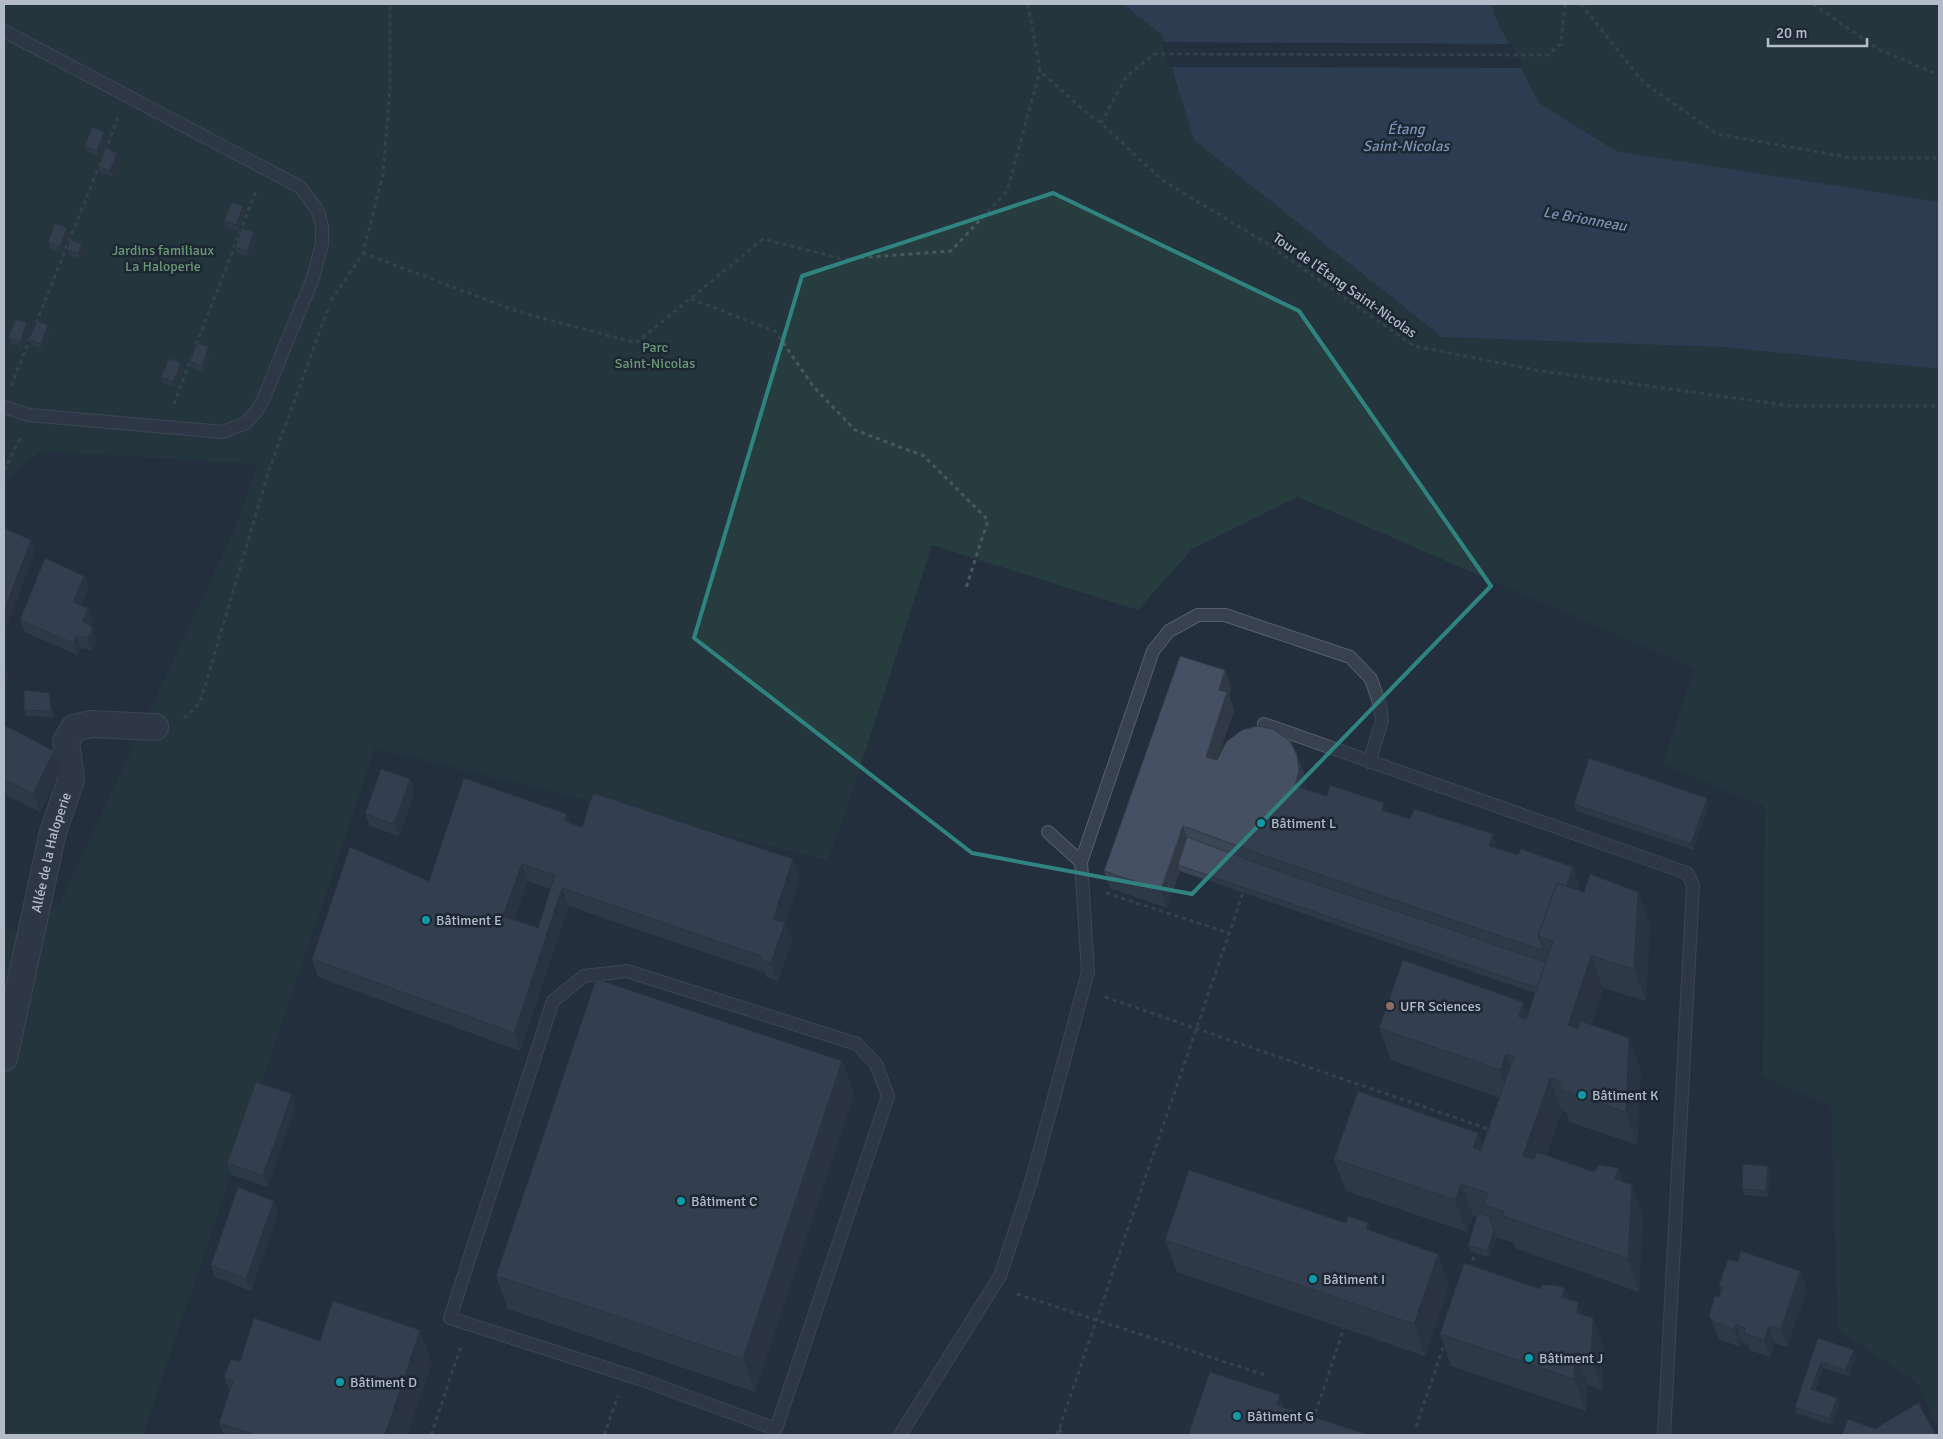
<svg xmlns="http://www.w3.org/2000/svg" width="1943" height="1439" font-family="Signika,sans-serif">
  <style>
    .green { fill: #263c3f }
    .water { fill: #394c67 }
    .pier { fill: #242f3e }
    .lines { fill: none; stroke-linecap: round; stroke-linejoin: round }
    .service-casing { stroke: #565f6c; stroke-width: 14 }
    .minor-casing { stroke: #565f6c; stroke-width: 28 }
    .path { stroke: #44595c; stroke-width: 3; stroke-dasharray: 4 4; stroke-linecap: butt }
    .service { stroke: #38414e; stroke-width: 12 }
    .minor { stroke: #38414e; stroke-width: 26 }
    .wall { fill: #3b4654; fill-rule: evenodd }
    .shaded-wall { fill: #303945 }
    .building { fill: #455162; stroke: #303945; fill-rule: evenodd }
    .marked { fill: none; stroke: #308480; stroke-width: 4; stroke-linejoin: round }
    .culture-dot { fill: #0f9aa8; stroke: #1d2633; stroke-width: 2 }
    .education-dot { fill: #8d6e63; stroke: #1d2633; stroke-width: 2 }
    .labels { text-anchor: middle; stroke-width: 5; stroke-linejoin: round; paint-order: stroke }
    .park-label { font-size: 14px; fill: #6b9a76; stroke: #1d2633 }
    .street-label { font-size: 14px; fill: #b4bcc9; stroke: #1d2633 }
    .poi-label { font-size: 14px; fill: #b4bcc9; stroke: #1d2633; text-anchor: start }
    .water-label { font-size: 15px; font-style: italic; fill: #7c92b1; stroke: #1d2633 }
  </style>
  <rect width="100%" height="100%" fill="#242f3e"/>
  <!-- green -->
  <g class="green">
    <polygon points="4,4 1123,4 1162,35 1194,140 1724,347 1939,369 1939,1431 1917,1382 1838,1330 1831,1106 1763,1077 1765,807 1663,764 1694,668 1298,497 1192,549 1138,610 932,545 851,796 828,860 375,748 143,1435 4,1435 4,927 17,932 59,905 233,533 258,464 41,451 10,475 4,488"/>
    <polygon points="1492,4 1939,4 1939,202 1616,151 1539,103 1494,15"/>
  </g>
  <!-- water -->
  <polygon class="water" points="1123,4 1492,4 1494,15 1539,103 1616,151 1939,202 1939,369 1724,347 1442,337 1194,140 1162,35"/>
  <!-- pier -->
  <polygon class="pier" points="1162,42 1512,44 1524,68 1169,67"/>
  <g class="lines">
    <defs>
      <g id="service">
        <polyline points="4,31 300,187 318,211 322,227 322,244 313,278 263,400 256,412 246,423 223,432 29,415 4,407"/>
        <polyline points="1264,724 1687,873 1693,885 1664,1435"/>
        <polyline points="1081,862 1153,651 1169,631 1198,615 1225,615 1350,657 1371,679 1380,705 1382,721 1369,762"/>
        <polygon points="627,971 857,1044 876,1064 888,1096 776,1429 640,1379 450,1318 553,1001 584,976"/>
        <polyline points="900,1435 1000,1276 1031,1182 1088,972 1081,862 1048,832"/>
      </g>
      <g id="minor">
        <path id="s1" d="M 4,1058 L 53,832 L 71,780 L 66,741 L 74,728 L 91,724 L 155,727"/>
      </g>
    </defs>
    <!-- service casing -->
    <use href="#service" class="service-casing"/>
    <!-- minor casing -->
    <use href="#minor" class="minor-casing"/>
    <!-- path -->
    <g class="path">
      <polyline points="1028,4 1040,71 1088,114 1101,123 1162,180 1266,243 1414,346 1541,371 1792,406 1939,406"/>
      <polyline points="1581,4 1643,82 1717,134 1852,158 1939,158"/>
      <polyline points="1813,4 1878,49 1939,75"/>
      <polyline points="1101,123 1126,77 1154,54 1548,55 1561,44 1565,4"/>
      <polyline points="105,151 118,118"/>
      <polyline points="363,253 516,311 636,343 763,239 843,259 951,251 1007,191 1040,71"/>
      <polyline points="691,299 775,331 813,386 855,430 924,456 988,520 966,588"/>
      <polyline points="331,301 363,253 383,174 390,89 390,4"/>
      <polyline points="36,323 100,164"/>
      <polyline points="196,345 256,191"/>
      <polyline points="11,386 31,336"/>
      <polyline points="174,404 192,356"/>
      <polyline points="4,471 21,436"/>
      <polyline points="184,718 199,704 203,693 269,470 328,309"/>
      <polyline points="1106,893 1229,933"/>
      <polyline points="1105,997 1491,1130"/>
      <polyline points="1470,1268 1476,1250"/>
      <polyline points="1017,1294 1268,1376"/>
      <polyline points="1313,1420 1344,1328"/>
      <polyline points="1416,1427 1445,1342"/>
      <polyline points="1059,1429 1064,1435"/>
      <polyline points="431,1435 461,1346"/>
      <polyline points="604,1435 618,1396"/>
      <polyline points="1057,1435 1244,890"/>
    </g>
    <!-- service -->
    <use href="#service" class="service"/>
    <!-- minor -->
    <use href="#minor" class="minor"/>
  </g>
  <!-- wall -->
  <g class="wall">
    <polygon points="104,132 106,138 99,157 87,152 85,146"/>
    <polygon points="117,153 120,159 113,177 101,173 98,167"/>
    <polygon points="243,206 245,212 238,231 226,226 224,220"/>
    <polygon points="67,228 69,234 62,253 50,248 48,242"/>
    <polygon points="254,232 256,238 249,257 237,253 235,247"/>
    <polygon points="82,244 84,250 80,260 69,255 67,249"/>
    <polygon points="27,323 30,329 23,348 11,344 8,338"/>
    <polygon points="48,325 51,331 43,350 32,345 29,339"/>
    <polygon points="211,354 204,372 192,368 190,362"/>
    <polygon points="183,369 175,388 164,383 161,377"/>
    <polygon points="84,576 89,588 81,605 88,608 93,620 90,626 92,627 96,639 97,644 91,650 81,648 77,655 25,632 20,620"/>
    <polygon points="1225,670 1231,688 1229,696 1234,710 1217,760 1297,755 1304,773 1305,789 1327,796 1387,811 1518,855 1573,867 1579,885 1578,890 1584,892 1638,892 1650,924 1646,1001 1603,988 1591,1025 1641,1070 1637,1145 1570,1122 1566,1112 1562,1111 1546,1155 1632,1185 1643,1217 1639,1292 1515,1248 1513,1242 1496,1237 1489,1257 1470,1251 1468,1245 1477,1218 1473,1216 1467,1232 1346,1191 1334,1159 1478,1133 1483,1145 1500,1098 1391,1060 1379,1028 1528,1015 1535,993 1180,871 1167,908 1110,888 1104,871"/>
    <polygon points="51,699 53,717 26,716 24,710"/>
    <polygon points="4,725 61,768 40,812 4,794"/>
    <polygon points="415,791 399,836 370,826 365,814"/>
    <polygon points="1574,804 1709,804 1693,850 1576,811"/>
    <path d="M 570,823 L 582,827 L 800,877 L 785,923 L 792,941 L 778,981 L 766,977 L 765,973 L 569,906 L 520,1051 L 318,977 L 312,959 L 429,881 ZM 528,881 L 551,889 L 538,928 L 514,920 Z"/>
    <polygon points="842,1061 854,1094 755,1392 508,1309 496,1276"/>
    <polygon points="296,1106 267,1187 232,1175 227,1163"/>
    <polygon points="1768,1166 1770,1172 1768,1197 1744,1195 1742,1189"/>
    <polygon points="278,1213 251,1291 215,1277 211,1265"/>
    <polygon points="1371,1231 1438,1254 1449,1286 1425,1356 1177,1272 1165,1240"/>
    <polygon points="1738,1262 1800,1271 1807,1289 1787,1347 1775,1343 1770,1357 1750,1350 1748,1344 1742,1342 1740,1347 1719,1339 1716,1333 1709,1316 1721,1292 1719,1285"/>
    <polygon points="1565,1288 1569,1299 1582,1315 1593,1318 1604,1350 1602,1390 1587,1384 1586,1411 1451,1366 1440,1334 1540,1289"/>
    <polygon points="1818,1338 1856,1356 1849,1376 1823,1368 1815,1391 1837,1398 1839,1404 1832,1425 1797,1413 1795,1407"/>
    <polygon points="320,1341 432,1362 407,1435 224,1435 219,1423 230,1392 224,1377 240,1362"/>
  </g>
  <!-- shaded-wall -->
  <g class="shaded-wall">
    <polygon points="104,132 106,138 99,157 97,151"/>
    <polygon points="117,153 120,159 113,177 110,171"/>
    <polygon points="243,206 245,212 238,231 236,225"/>
    <polygon points="67,228 69,234 62,253 60,247"/>
    <polygon points="254,232 256,238 249,257 247,251"/>
    <polygon points="82,244 84,250 80,260 78,254"/>
    <polygon points="27,323 30,329 23,348 20,342"/>
    <polygon points="48,325 51,331 43,350 41,344"/>
    <polygon points="209,347 211,354 204,372 202,366"/>
    <polygon points="181,363 183,369 175,388 173,382"/>
    <polygon points="31,540 35,552 5,632 4,629 4,611"/>
    <polygon points="84,576 89,588 77,614 73,602"/>
    <polygon points="88,608 93,620 87,633 82,621"/>
    <polygon points="92,627 96,639 97,644 91,650 87,638"/>
    <polygon points="76,636 81,648 77,655 73,643"/>
    <polygon points="5,663 9,675 4,698 4,668"/>
    <polygon points="1225,670 1231,688 1229,696 1234,710 1212,774 1206,757 1219,690"/>
    <polygon points="49,693 51,699 53,717 51,711"/>
    <polygon points="54,751 61,768 40,812 33,794"/>
    <polygon points="1297,755 1304,773 1306,789 1302,804 1295,786"/>
    <polygon points="410,779 415,791 399,836 394,824"/>
    <polygon points="1707,798 1709,804 1693,850 1691,844"/>
    <polygon points="1384,803 1390,820 1381,810"/>
    <polygon points="567,814 573,832 564,821"/>
    <polygon points="1183,826 1189,843 1178,865 1180,871 1167,908 1161,890"/>
    <polygon points="1493,834 1499,852 1489,846"/>
    <polygon points="793,859 800,877 780,937 773,919"/>
    <polygon points="522,864 528,881 509,934 503,916"/>
    <polygon points="1573,867 1579,885 1556,951 1553,941 1548,940"/>
    <polygon points="562,888 569,906 520,1051 514,1033"/>
    <polygon points="1638,892 1650,924 1646,1001 1634,969"/>
    <polygon points="785,923 792,941 778,981 771,963"/>
    <polygon points="1591,956 1603,988 1579,1057 1568,1025"/>
    <polygon points="1523,1002 1535,1034 1519,1017"/>
    <polygon points="1629,1038 1641,1070 1637,1145 1626,1112"/>
    <polygon points="1506,1054 1517,1086 1512,1102 1500,1070"/>
    <polygon points="842,1061 854,1094 755,1392 743,1359"/>
    <polygon points="1550,1078 1562,1111 1535,1188 1523,1156"/>
    <polygon points="292,1094 296,1106 267,1187 263,1175"/>
    <polygon points="1478,1133 1490,1165 1473,1148"/>
    <polygon points="1768,1166 1770,1172 1768,1197 1766,1191"/>
    <polygon points="1619,1168 1631,1200 1615,1179"/>
    <polygon points="1461,1184 1473,1216 1467,1232 1455,1200"/>
    <polygon points="1632,1185 1643,1217 1639,1292 1628,1259"/>
    <polygon points="274,1201 278,1213 251,1291 246,1279"/>
    <polygon points="1368,1223 1380,1255 1366,1229"/>
    <polygon points="1494,1231 1496,1237 1489,1257 1487,1251"/>
    <polygon points="1438,1254 1449,1286 1425,1356 1414,1324"/>
    <polygon points="1800,1271 1807,1289 1787,1347 1781,1329"/>
    <polygon points="1565,1288 1576,1320 1562,1297"/>
    <polygon points="1578,1302 1589,1334 1577,1313"/>
    <polygon points="1593,1318 1604,1350 1602,1390 1591,1358"/>
    <polygon points="1736,1324 1742,1342 1740,1347 1734,1329"/>
    <polygon points="1769,1326 1775,1343 1770,1357 1764,1340"/>
    <polygon points="420,1330 432,1362 407,1435 385,1435"/>
    <polygon points="1854,1350 1856,1356 1849,1376 1846,1370"/>
    <polygon points="1575,1352 1587,1384 1586,1411 1574,1379"/>
    <polygon points="1821,1362 1823,1368 1813,1395 1811,1389"/>
    <polygon points="1280,1395 1292,1427 1276,1405"/>
    <polygon points="1837,1398 1839,1404 1832,1425 1830,1419"/>
  </g>
  <!-- building -->
  <g class="building">
    <polygon points="92,127 104,132 97,151 85,146"/>
    <polygon points="106,148 117,153 110,171 98,167"/>
    <polygon points="232,202 243,206 236,225 224,220"/>
    <polygon points="55,223 67,228 60,247 48,242"/>
    <polygon points="242,228 254,232 247,251 235,247"/>
    <polygon points="70,239 82,244 78,254 67,249"/>
    <polygon points="16,319 27,323 20,342 8,338"/>
    <polygon points="37,321 48,325 41,344 29,339"/>
    <polygon points="197,343 209,347 202,366 190,362"/>
    <polygon points="169,358 181,363 173,382 161,377"/>
    <polygon points="4,528 31,540 4,611"/>
    <polygon points="45,558 84,576 73,602 88,608 82,621 92,627 92,632 87,638 76,636 73,643 20,620"/>
    <polygon points="1180,656 1225,670 1219,690 1227,692 1206,757 1217,760 1226,742 1242,730 1257,726 1273,729 1290,741 1297,755 1299,771 1295,786 1327,796 1330,785 1384,803 1381,810 1410,819 1414,809 1493,834 1489,846 1518,855 1521,849 1573,867 1566,886 1557,883 1538,936 1544,951 1274,859 1183,826 1161,890 1104,871"/>
    <polygon points="24,690 49,693 51,711 24,710"/>
    <polygon points="4,725 54,751 33,794 4,779"/>
    <polygon points="1589,758 1707,798 1691,844 1574,804"/>
    <polygon points="381,769 410,779 394,824 365,814"/>
    <path d="M 464,778 L 567,814 L 564,821 L 582,827 L 593,793 L 793,859 L 773,919 L 785,923 L 771,963 L 760,959 L 761,956 L 562,888 L 514,1033 L 312,959 L 350,847 L 429,881 ZM 522,864 L 555,875 L 538,928 L 503,916 Z"/>
    <polygon points="1187,837 1278,871 1546,962 1537,988 1178,865"/>
    <polygon points="1590,874 1638,892 1634,969 1591,956 1568,1025 1578,1029 1581,1021 1629,1038 1626,1112 1558,1089 1561,1082 1550,1078 1523,1156 1534,1159 1537,1152 1594,1172 1599,1165 1619,1168 1615,1179 1632,1185 1628,1259 1503,1216 1504,1211 1484,1205 1488,1193 1461,1184 1455,1200 1334,1159 1358,1091 1478,1133 1473,1148 1481,1150 1514,1056 1506,1054 1500,1070 1379,1028 1403,960 1523,1002 1519,1017 1526,1020 1553,941 1538,936 1557,883 1584,892"/>
    <polygon points="596,979 842,1061 743,1359 496,1276"/>
    <polygon points="256,1082 292,1094 263,1175 227,1163"/>
    <polygon points="1743,1164 1768,1166 1766,1191 1742,1189"/>
    <polygon points="1189,1170 1346,1223 1348,1216 1368,1223 1366,1229 1438,1254 1414,1324 1165,1240"/>
    <polygon points="238,1187 274,1201 246,1279 211,1265"/>
    <polygon points="1478,1213 1489,1216 1494,1231 1487,1251 1468,1245"/>
    <polygon points="1741,1251 1800,1271 1781,1329 1769,1326 1764,1340 1744,1333 1745,1328 1736,1324 1734,1329 1713,1322 1709,1316 1715,1296 1719,1297 1723,1287 1719,1285 1728,1259 1738,1262"/>
    <polygon points="1464,1263 1540,1289 1541,1285 1554,1285 1565,1288 1562,1297 1578,1302 1577,1313 1593,1318 1591,1358 1575,1352 1574,1379 1440,1334"/>
    <polygon points="333,1301 420,1330 385,1435 256,1435 219,1423 233,1381 224,1377 231,1359 240,1362 254,1318 320,1341"/>
    <polygon points="1818,1338 1854,1350 1846,1370 1821,1362 1811,1389 1837,1398 1830,1419 1795,1407"/>
    <polygon points="1210,1372 1280,1395 1276,1405 1369,1435 1188,1435"/>
    <polygon points="1918,1403 1936,1435 1842,1435 1848,1419 1875,1429"/>
  </g>
  <!-- marked area -->
  <path d="M0 0H1943V1439H0ZM 1053,193 L 1299,311 L 1491,586 L 1192,894 L 972,853 L 694,638 L 802,276 Z" fill="#242f3e" fill-opacity=".55" fill-rule="evenodd"/>
  <path class="marked" d="M 1053,193 L 1299,311 L 1491,586 L 1192,894 L 972,853 L 694,638 L 802,276 Z"/>
  <!-- markers -->
  <g class="culture-dot">
    <circle cx="1261" cy="823" r="5"/>
    <circle cx="426" cy="920" r="5"/>
    <circle cx="1582" cy="1095" r="5"/>
    <circle cx="681" cy="1201" r="5"/>
    <circle cx="1313" cy="1279" r="5"/>
    <circle cx="1529" cy="1358" r="5"/>
    <circle cx="340" cy="1382" r="5"/>
    <circle cx="1237" cy="1416" r="5"/>
  </g>
  <circle class="education-dot" cx="1390" cy="1006" r="5"/>
  <g class="labels">
    <!-- park labels -->
    <g class="park-label">
      <text x="163" y="255">Jardins familiaux<tspan x="163" dy="16">La Haloperie</tspan></text>
      <text x="655" y="352">Parc<tspan x="655" dy="16">Saint-Nicolas</tspan></text>
    </g>
    <!-- street labels -->
    <g class="street-label">
      <text transform="translate(1345 285) rotate(35)" y="5">Tour de l'Étang Saint-Nicolas</text>
      <text dy="5" stroke="none"><textPath href="#s1" startOffset="211">Allée de la Haloperie</textPath></text>
    </g>
    <!-- poi labels -->
    <g class="poi-label">
      <text x="1271" y="828">Bâtiment L</text>
      <text x="436" y="925">Bâtiment E</text>
      <text x="1400" y="1011">UFR Sciences</text>
      <text x="1592" y="1100">Bâtiment K</text>
      <text x="691" y="1206">Bâtiment C</text>
      <text x="1323" y="1284">Bâtiment I</text>
      <text x="1539" y="1363">Bâtiment J</text>
      <text x="350" y="1387">Bâtiment D</text>
      <text x="1247" y="1421">Bâtiment G</text>
    </g>
    <!-- water labels -->
    <g class="water-label">
      <text x="1406" y="134">Étang<tspan x="1406" dy="17">Saint-Nicolas</tspan></text>
      <text transform="translate(1585 219) rotate(10)" y="5">Le Brionneau</text>
    </g>
  </g>
  <!-- border -->
  <rect width="1943" height="1439" fill="none" stroke="#b4bcc9" stroke-width="10"/>
  <!-- scale -->
  <path d="M1768 38v8h99v-8" fill="none" stroke="#b4bcc9" stroke-width="2.5"/>
  <text x="1776" y="38" font-size="15" fill="#b4bcc9" stroke="#1d2633" stroke-width="4" paint-order="stroke">20 m</text>
</svg>
